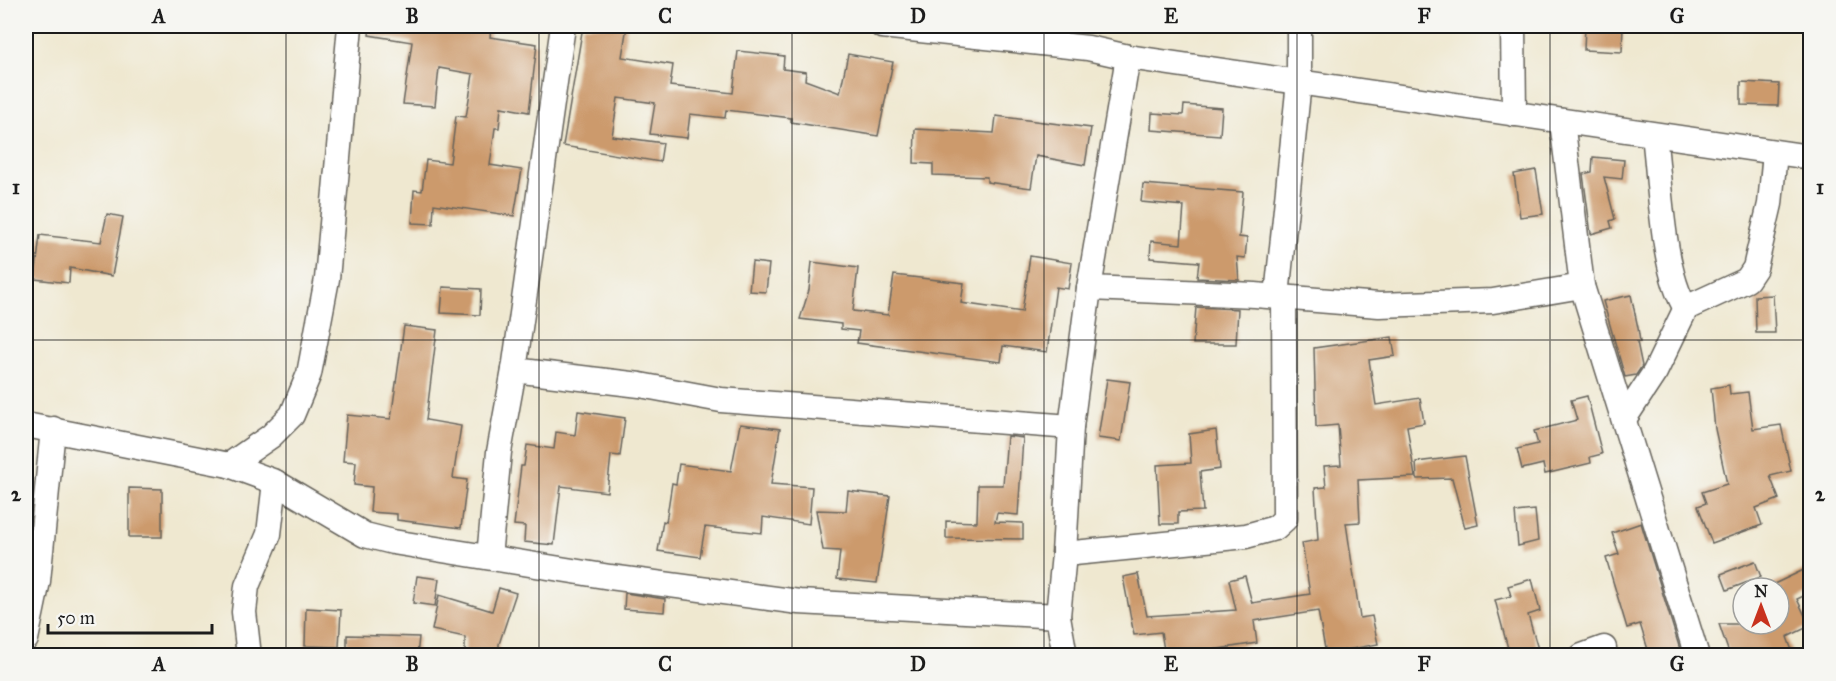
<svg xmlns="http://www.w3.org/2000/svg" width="1836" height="681" font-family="'IM FELL Great Primer',serif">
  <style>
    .building { fill: #cc9a6c }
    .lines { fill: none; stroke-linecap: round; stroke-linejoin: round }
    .street-casing { stroke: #66635b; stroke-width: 27 }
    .street { stroke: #fff; stroke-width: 24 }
    .grid { fill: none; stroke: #1c1c1c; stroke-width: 1.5; stroke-opacity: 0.55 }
    .neatline { fill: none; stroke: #1c1c1c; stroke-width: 2 }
    .grid-label { font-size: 20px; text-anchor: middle; font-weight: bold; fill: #1c1c1c }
  </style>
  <rect width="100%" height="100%" fill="#f6f6f2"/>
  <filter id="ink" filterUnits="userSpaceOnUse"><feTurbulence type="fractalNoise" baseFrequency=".0167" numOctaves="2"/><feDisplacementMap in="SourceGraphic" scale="12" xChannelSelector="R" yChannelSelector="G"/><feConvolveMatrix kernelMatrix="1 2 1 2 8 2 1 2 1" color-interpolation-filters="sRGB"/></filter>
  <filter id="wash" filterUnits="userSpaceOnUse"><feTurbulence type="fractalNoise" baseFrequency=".008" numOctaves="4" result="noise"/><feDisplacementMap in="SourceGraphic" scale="24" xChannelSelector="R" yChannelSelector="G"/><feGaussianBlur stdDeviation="1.35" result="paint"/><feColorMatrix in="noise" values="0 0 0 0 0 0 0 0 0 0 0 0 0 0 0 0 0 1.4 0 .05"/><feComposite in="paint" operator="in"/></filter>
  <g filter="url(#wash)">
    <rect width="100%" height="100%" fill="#efe8d0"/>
    <g id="blocks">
      <!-- building -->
      <g class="building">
        <polygon points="370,26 491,26 490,37 537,44 529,112 501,107 499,128 495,128 490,165 522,170 514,216 434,204 433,224 412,223 414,190 422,191 426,160 450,163 456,116 466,117 473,74 439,68 435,106 403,104 412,42 369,35"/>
        <polygon points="583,26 627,26 622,57 673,65 670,86 733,93 738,51 784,56 783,69 806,72 805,80 840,93 848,54 893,62 878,136 791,122 791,118 726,110 725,118 690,114 687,138 650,134 655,103 618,98 612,136 663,143 660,162 563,146"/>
        <polygon points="1585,26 1623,26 1622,52 1584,50"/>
        <polygon points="1741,82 1779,84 1778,106 1741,105"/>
        <polygon points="1184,105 1222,108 1220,135 1151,130 1152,113 1183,115"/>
        <polygon points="996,116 1091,128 1085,165 1036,156 1031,188 987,182 987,177 933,175 933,164 914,163 915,129 994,133"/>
        <polygon points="1593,157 1624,160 1622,179 1604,177 1615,219 1610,221 1612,228 1591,234 1583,174 1592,172"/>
        <polygon points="1536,170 1543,214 1520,217 1514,174"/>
        <polygon points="1143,184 1243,192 1239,237 1247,238 1245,258 1237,257 1239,280 1197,278 1199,262 1150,258 1151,241 1181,244 1184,206 1141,202"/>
        <polygon points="107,214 123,217 112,276 70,268 69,283 35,279 40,235 101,242"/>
        <polygon points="1030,256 1072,263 1068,289 1056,287 1047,352 1003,346 1001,362 857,343 859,331 841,329 841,324 800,319 809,290 812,262 858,268 853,311 888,315 894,275 964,283 961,303 1022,312"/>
        <polygon points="752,262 769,264 766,292 749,291"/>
        <polygon points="443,287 481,289 480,315 441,313"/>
        <polygon points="1631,295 1638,328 1640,342 1637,342 1642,366 1636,375 1625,377 1603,301"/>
        <polygon points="1773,295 1775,333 1756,333 1755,296"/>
        <polygon points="1196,307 1238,309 1236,344 1193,344"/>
        <polygon points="404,326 437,330 426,420 461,426 453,478 467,480 461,528 397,520 397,514 370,512 372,487 354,485 356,462 343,461 347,415 391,419"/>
        <polygon points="1392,337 1395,356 1369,360 1376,405 1420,398 1424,423 1407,426 1415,477 1358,480 1360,522 1346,523 1360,618 1372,616 1378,644 1326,654 1318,611 1254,621 1257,643 1173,656 1165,656 1161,632 1134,635 1123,577 1138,574 1147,616 1236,610 1229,580 1245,576 1252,603 1310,594 1302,543 1318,540 1315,488 1326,487 1324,466 1341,465 1338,425 1316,427 1314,348"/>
        <polygon points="1107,379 1130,382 1121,441 1098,438"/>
        <polygon points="1729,385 1730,394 1748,392 1753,429 1781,425 1791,471 1770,476 1779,499 1756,508 1762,525 1712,543 1698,506 1706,503 1702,492 1727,484 1715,429 1711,388"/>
        <polygon points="1587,396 1602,454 1590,457 1591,463 1545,474 1543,464 1522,469 1517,449 1538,444 1534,431 1577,420 1571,400"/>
        <polygon points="578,411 625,418 620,456 611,455 607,492 561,486 554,545 524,542 525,526 514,525 521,466 524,466 527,445 554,449 556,432 575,435"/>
        <polygon points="740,424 780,429 771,484 812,487 809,524 763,517 762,533 705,527 700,557 658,551 663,521 666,522 672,483 676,484 679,464 731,471"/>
        <polygon points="1216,430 1220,469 1200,472 1203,511 1178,512 1178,524 1160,524 1157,465 1191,463 1189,434"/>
        <polygon points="1007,436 1023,438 1018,515 997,513 995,522 1023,523 1023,539 946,538 946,521 977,522 978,485 1003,485"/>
        <polygon points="1465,456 1478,525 1465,528 1452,478 1417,479 1416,462"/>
        <polygon points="129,488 162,489 162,537 129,537"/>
        <polygon points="848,491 890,496 877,583 837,579 840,551 823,550 816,510 846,511"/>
        <polygon points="1535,510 1538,541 1518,546 1515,512"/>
        <polygon points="1641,523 1682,656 1650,656 1640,624 1627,628 1606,558 1619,554 1612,533"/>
        <polygon points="1755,561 1761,577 1727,590 1721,574"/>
        <polygon points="1810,567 1810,593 1797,599 1810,626 1787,637 1794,656 1730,656 1719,624 1779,624 1779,588 1773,588 1772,585"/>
        <polygon points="417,576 439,579 435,606 413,603"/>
        <polygon points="1532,579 1540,611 1528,615 1540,656 1510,656 1495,600 1511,596 1508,586"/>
        <polygon points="499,588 516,593 499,644 499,656 465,656 465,637 432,630 439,595 492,611"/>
        <polygon points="625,593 665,599 664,612 624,609"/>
        <polygon points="306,608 341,610 339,647 305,646"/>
        <polygon points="347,635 419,637 417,656 347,656"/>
      </g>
    </g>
  </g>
  <g filter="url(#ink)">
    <use href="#blocks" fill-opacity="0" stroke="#66635b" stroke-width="1.5"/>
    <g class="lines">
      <defs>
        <g id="street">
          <polyline points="882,26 1088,48 1128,57 1810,157"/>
          <polyline points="1513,26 1514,114"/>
          <polyline points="1562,121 1582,286 1697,656"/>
          <path d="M 1654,135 C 1660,180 1662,273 1686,308"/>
          <polyline points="1089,288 1255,295 1379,305 1493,301 1582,286"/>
          <polyline points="1277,296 1299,82 1299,26"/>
          <polyline points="514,370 640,385 721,400 1071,427"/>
          <polyline points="1624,419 1655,372 1686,308 1747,280 1755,268 1770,204 1775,153"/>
          <polyline points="26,425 229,465 275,482 365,535 393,542 610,577 799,602 1058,616"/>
          <polyline points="229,465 271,436 292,415 309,374 327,279 350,26"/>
          <polyline points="1064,554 1246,536 1275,528 1285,519 1284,297"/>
          <polyline points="489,557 499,452 514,370 563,26"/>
          <polyline points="26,639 38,581 53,429"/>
          <polyline points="249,656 244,612 247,586 269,534 275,482"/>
          <polyline points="1065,656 1058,616 1064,554 1071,427 1089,288 1128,57"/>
          <polyline points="1582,656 1604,648"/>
        </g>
      </defs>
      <!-- street casing -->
      <use href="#street" class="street-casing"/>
      <!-- street -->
      <use href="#street" class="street"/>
    </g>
  </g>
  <!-- grid -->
  <path class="grid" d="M 286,26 L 286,656M 539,26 L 539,656M 792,26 L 792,656M 1044,26 L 1044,656M 1297,26 L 1297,656M 1550,26 L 1550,656M 26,340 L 1810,340"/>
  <!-- margin -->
  <rect width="1836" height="681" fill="none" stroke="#f6f6f2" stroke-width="66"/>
  <!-- north arrow -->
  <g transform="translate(1761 606)"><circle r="28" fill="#f6f6f2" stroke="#9f9f9c" stroke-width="1.5"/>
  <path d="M0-4.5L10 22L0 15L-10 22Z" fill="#c8321e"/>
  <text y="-9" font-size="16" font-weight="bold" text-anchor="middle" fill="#1c1c1c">N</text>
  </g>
  <!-- scale -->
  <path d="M48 624v9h164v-9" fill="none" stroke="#1c1c1c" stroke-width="3"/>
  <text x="57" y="624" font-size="18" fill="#1c1c1c" stroke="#f6f6f2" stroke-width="4.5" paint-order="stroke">50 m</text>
  <rect x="33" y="33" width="1770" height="615" class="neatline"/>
  <g class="grid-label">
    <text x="159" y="23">A</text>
    <text x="412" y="23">B</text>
    <text x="665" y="23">C</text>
    <text x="918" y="23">D</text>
    <text x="1171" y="23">E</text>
    <text x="1424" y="23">F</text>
    <text x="1677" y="23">G</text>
    <text x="16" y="194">1</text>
    <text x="1820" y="194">1</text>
    <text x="16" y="501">2</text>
    <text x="1820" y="501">2</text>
    <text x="159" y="671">A</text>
    <text x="412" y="671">B</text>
    <text x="665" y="671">C</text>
    <text x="918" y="671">D</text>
    <text x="1171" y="671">E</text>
    <text x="1424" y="671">F</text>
    <text x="1677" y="671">G</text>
  </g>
</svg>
